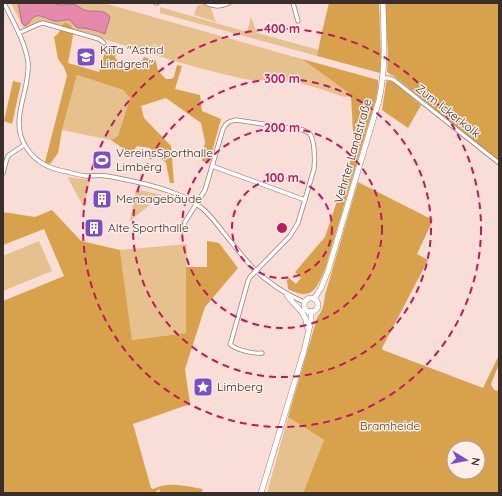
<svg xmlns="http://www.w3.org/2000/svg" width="502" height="496" font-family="Quicksand,sans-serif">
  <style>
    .green { fill: #e6c18e }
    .forest { fill: #d8a24d; fill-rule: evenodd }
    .water { fill: #e689ad; stroke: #b26e86 }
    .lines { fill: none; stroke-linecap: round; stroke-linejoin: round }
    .minor-casing { stroke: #98817a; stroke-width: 5 }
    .secondary-casing { stroke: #98817a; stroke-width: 6 }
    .minor { stroke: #fff; stroke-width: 3.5 }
    .secondary { stroke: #fff; stroke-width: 5 }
    .ring { fill: none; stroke: #c2185b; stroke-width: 2; stroke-dasharray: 7 5 }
    .labels { text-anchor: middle; stroke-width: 3; stroke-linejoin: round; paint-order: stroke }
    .poi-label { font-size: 12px; fill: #382e2b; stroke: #fdeee9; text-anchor: start }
    .street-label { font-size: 12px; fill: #382e2b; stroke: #fdeee9 }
    .park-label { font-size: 12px; fill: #563f1c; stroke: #fdeee9 }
    .centre { fill: #c2185b; stroke: #fdeee9; stroke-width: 2 }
    .ring-label { font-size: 12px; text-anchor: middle; font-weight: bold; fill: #c2185b; stroke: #fdeee9; stroke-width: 3; stroke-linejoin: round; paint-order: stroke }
  </style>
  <rect width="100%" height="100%" fill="#f8ded7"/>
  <!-- green -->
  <g class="green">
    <path d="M 11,3 L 104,3 L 302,59 L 350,94 L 351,96 L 344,97 C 326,91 308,84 289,81 C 272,79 256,82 240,78 C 184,66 129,46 74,30 L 72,26 L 62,27 L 42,22 L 38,22 L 24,29 Z"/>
    <polygon points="202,4 211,8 216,22 194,15 197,6"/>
    <polygon points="160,7 247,32 251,17 257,33 319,50 317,56 160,13"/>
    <polygon points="77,75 123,90 130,98 118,136 111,140 62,130"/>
    <polygon points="69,177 90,180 84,208 68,178"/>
    <polygon points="136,189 162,195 130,221"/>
    <polygon points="39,241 52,271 3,291 3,256"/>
    <polygon points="187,244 186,333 132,340 120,250"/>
    <polygon points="288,417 324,440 303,493 267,493"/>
  </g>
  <!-- forest -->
  <g class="forest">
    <polygon points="329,3 379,3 381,56 380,73 317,56 322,32"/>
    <polygon points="385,3 499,3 499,161 395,77 387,72 388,56"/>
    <path d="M 64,23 C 69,23 72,26 74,30 L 68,63 L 99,72 L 105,52 L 108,50 L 110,46 L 118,48 L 115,57 L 121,68 L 128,70 L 139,65 L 144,57 L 156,61 L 158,71 L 166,79 L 171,79 L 174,77 L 177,65 L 182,66 L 175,89 L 200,95 L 202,111 L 221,119 L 209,163 L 202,161 L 205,142 L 201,123 L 166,98 L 141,106 L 144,118 L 171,146 L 174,183 L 170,183 L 166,163 L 150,148 L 137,146 L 131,154 L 111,140 L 118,136 L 130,98 L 123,90 L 77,75 L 62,130 L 58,153 L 50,164 L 45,162 L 67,76 L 64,67 L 58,59 L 54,37 C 62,31 59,30 64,23 Z"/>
    <path d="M 302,59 L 378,80 L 378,87 L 376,99 L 325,269 C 316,290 312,301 288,289 L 287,281 L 289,278 L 296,284 L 301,278 L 295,272 L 325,237 L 354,150 L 351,96 L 350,94 Z"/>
    <polygon points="13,81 21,83 12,124 4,121"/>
    <polygon points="387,81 392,81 421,105 408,128 382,110 386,83"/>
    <path d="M 358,182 L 433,220 L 417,254 L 428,260 L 382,348 L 383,350 L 483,388 L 499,355 L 499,364 L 491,384 L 494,390 L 499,391 L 499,493 L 303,493 L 324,440 L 288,417 L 317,318 C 323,310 324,304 325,295 ZM 454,448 L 478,448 L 478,472 L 454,472 Z"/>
    <path d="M 52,210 L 81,241 L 120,250 L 132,340 L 186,333 L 186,267 L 207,267 L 207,241 L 219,243 L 238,268 L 205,307 L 185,369 L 190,404 L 133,424 L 151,488 L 153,489 C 169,481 186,486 203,489 L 201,493 L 159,493 L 160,489 L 154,493 L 3,493 L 3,301 L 64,276 L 44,229 L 3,245 L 3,212 L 35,217 Z"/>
  </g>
  <!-- water -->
  <path class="water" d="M 18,3 L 55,3 C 61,7 66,4 73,4 C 77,5 80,8 84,10 C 93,13 104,8 110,17 C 109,23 106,28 105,34 L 97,31 L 84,28 L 78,28 L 75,26 L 70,20 C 64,19 60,22 55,21 C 48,20 40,13 34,17 C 30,20 29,24 25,26 L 22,23 Z"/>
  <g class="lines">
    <defs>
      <g id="minor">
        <path d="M 4,3 C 13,22 25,41 28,62 C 31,90 8,120 26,147 C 36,163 50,169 68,172 C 74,174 80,175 86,176 C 93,176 100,175 107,176 C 129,180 154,185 174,193 C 185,197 195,202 203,209 C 211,216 217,224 223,232 C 233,244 242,256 252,267 C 267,282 285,294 304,302"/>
        <polyline points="156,3 157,3"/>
        <path d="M 206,3 C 215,7 220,7 229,3"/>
        <polyline points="293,3 298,21"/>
        <polyline points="19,33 39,24 43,23 99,39 104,43"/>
        <polyline points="383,78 389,78 394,80 499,163"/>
        <polyline points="212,166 305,200"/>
        <polyline points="3,173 7,158 9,155 24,145"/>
        <path d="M 182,231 L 182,227 L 205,190 L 223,129 C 226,123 229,121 236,120 L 303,130 C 305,131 307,132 309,133 C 315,139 315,161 314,169 L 298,223 L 290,236 L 250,277 L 248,281 L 231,342 L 230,344 C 235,350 255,354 262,353"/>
      </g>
      <g id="secondary">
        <path d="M 287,295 C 294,306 307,312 307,327"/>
        <circle cx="311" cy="305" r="7"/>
        <path d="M 314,299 L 321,288 L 328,271 L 379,100 C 386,67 384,37 383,3"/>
        <polyline points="261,493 304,351 311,321 311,311"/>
      </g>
    </defs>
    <!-- minor casing -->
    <use href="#minor" class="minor-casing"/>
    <!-- secondary casing -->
    <use href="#secondary" class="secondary-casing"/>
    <!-- minor -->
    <use href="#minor" class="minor"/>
    <!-- secondary -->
    <use href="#secondary" class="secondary"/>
  </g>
  <!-- distance rings -->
  <g class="ring">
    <circle cx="282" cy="228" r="50"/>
    <circle cx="282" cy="228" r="100"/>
    <circle cx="282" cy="228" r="149"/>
    <circle cx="282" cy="228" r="199"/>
  </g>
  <!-- icons -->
  <defs>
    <symbol id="school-square" viewBox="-11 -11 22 22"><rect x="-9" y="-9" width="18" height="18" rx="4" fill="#794ec7" stroke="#fdeee9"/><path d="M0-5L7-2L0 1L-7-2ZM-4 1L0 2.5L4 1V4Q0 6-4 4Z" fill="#fff"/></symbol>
    <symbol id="stadium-square" viewBox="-11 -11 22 22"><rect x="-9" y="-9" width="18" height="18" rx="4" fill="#794ec7" stroke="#fdeee9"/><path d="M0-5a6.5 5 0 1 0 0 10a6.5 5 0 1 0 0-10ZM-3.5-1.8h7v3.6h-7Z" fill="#fff"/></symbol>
    <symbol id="building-square" viewBox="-11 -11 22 22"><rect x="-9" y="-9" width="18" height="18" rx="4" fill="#794ec7" stroke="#fdeee9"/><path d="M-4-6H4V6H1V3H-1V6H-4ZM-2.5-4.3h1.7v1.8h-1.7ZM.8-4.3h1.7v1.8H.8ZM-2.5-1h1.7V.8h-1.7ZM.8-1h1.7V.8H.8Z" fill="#fff"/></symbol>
    <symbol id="sight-square" viewBox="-11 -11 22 22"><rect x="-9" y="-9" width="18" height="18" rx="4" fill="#794ec7" stroke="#fdeee9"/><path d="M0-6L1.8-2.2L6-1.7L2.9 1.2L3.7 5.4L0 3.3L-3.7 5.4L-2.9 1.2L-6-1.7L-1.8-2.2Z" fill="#fff"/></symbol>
  </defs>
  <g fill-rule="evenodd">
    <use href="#school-square" x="75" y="46" width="22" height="22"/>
    <use href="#stadium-square" x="91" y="149" width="22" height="22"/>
    <use href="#building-square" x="91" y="188" width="22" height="22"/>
    <use href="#building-square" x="83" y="217" width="22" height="22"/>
    <use href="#sight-square" x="192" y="376" width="22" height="22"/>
  </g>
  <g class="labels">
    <!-- poi labels -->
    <g class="poi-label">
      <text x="100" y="54">KiTa "Astrid<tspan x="100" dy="14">Lindgren"</tspan></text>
      <text x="116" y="157">VereinsSporthalle<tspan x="116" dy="14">Limberg</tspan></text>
      <text x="116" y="203">Mensagebäude</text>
      <text x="108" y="232">Alte Sporthalle</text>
      <text x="217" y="391">Limberg</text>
    </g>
    <!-- street labels -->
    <g class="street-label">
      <text transform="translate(448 111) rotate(38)" y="4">Zum Ickerkolk</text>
      <text transform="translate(353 151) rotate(-74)" y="4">Vehrter Landstraße</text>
    </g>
    <!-- park labels -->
    <g class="park-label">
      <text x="390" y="430">Bramheide</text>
    </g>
  </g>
  <circle cx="282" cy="228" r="6" class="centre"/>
  <g class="ring-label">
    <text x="282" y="33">400 m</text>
    <text x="282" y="83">300 m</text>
    <text x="282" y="132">200 m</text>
    <text x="282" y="182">100 m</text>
  </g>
  <!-- border -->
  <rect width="502" height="496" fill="none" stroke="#382e2b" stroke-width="8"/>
  <!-- north arrow -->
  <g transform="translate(466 460) rotate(100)"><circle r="19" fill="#fdeee9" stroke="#aea19d"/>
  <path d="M0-3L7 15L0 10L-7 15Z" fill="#794ec7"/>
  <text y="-6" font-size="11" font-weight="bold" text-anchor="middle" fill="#382e2b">N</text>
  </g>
</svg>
